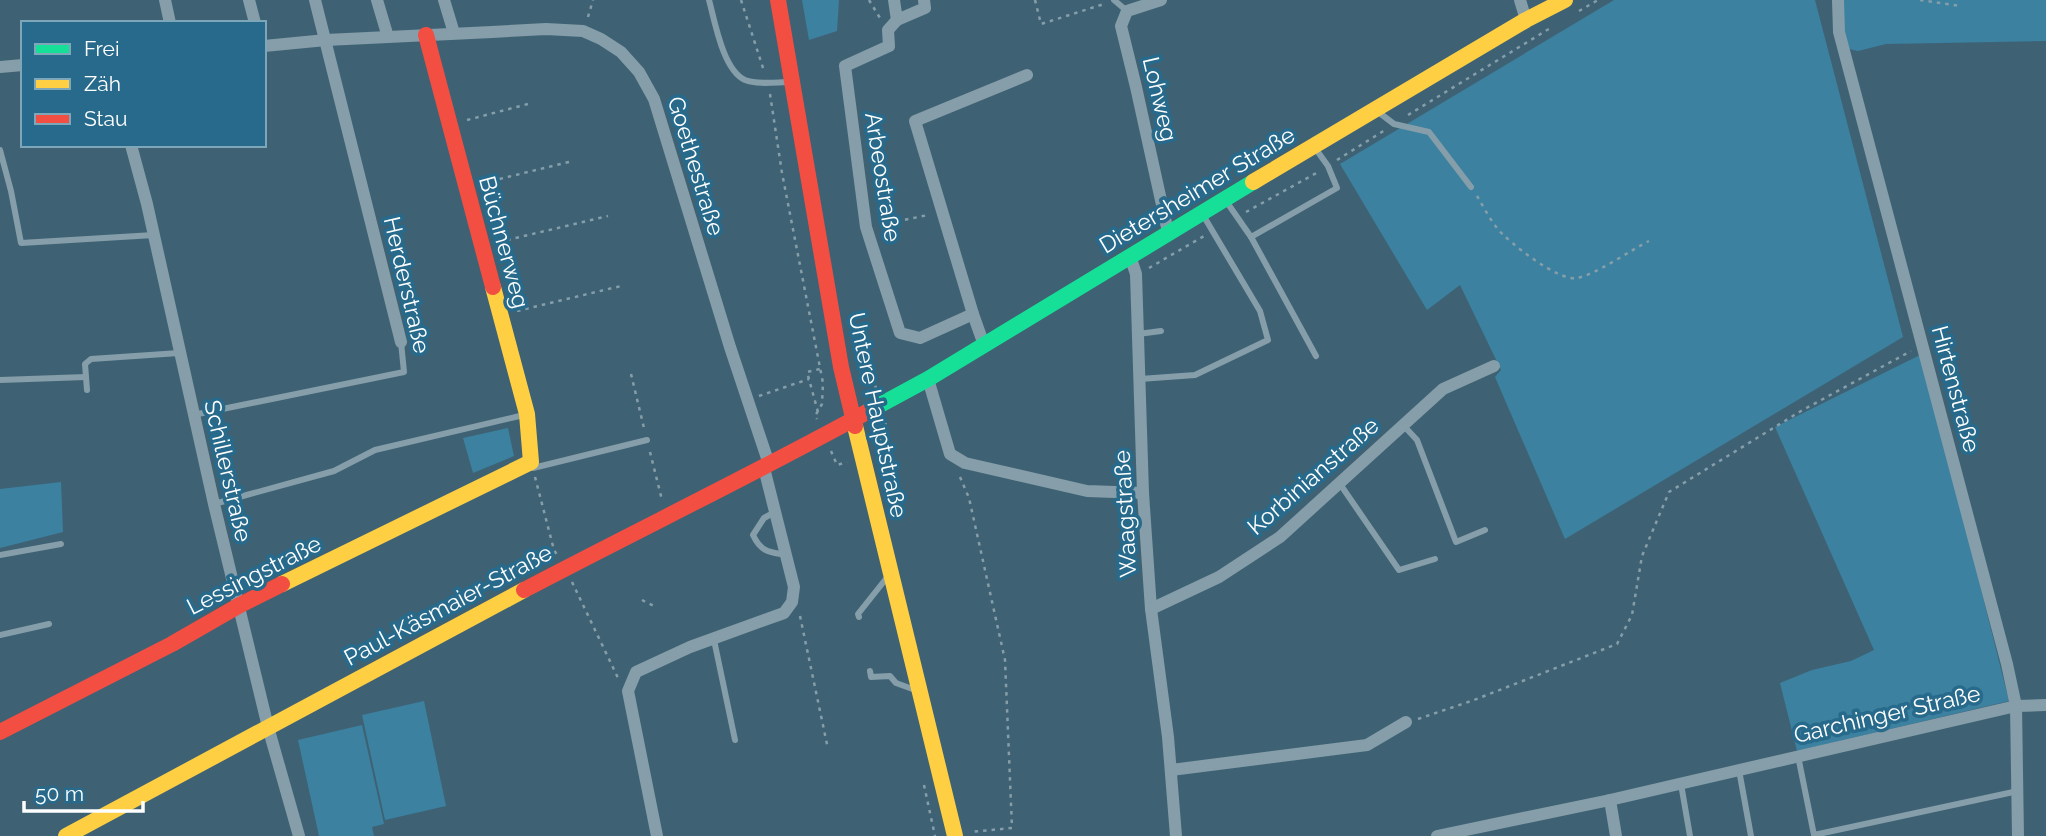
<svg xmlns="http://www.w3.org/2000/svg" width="2046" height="836" font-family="Raleway,sans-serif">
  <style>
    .green { fill: #3c81a0 }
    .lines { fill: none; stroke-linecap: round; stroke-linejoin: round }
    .path { stroke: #859ea9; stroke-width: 2.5; stroke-dasharray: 3.5 5; stroke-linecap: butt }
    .lane { stroke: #859ea9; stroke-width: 6 }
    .street { stroke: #859ea9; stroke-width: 12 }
    .fast { stroke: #16e098; stroke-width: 16 }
    .slow { stroke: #ffcf43; stroke-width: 16 }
    .jam { stroke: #f24e42; stroke-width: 16 }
    .labels { text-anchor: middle; stroke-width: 7; stroke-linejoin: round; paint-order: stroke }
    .street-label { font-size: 23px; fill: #fff; stroke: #276a8b }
  </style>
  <rect width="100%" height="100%" fill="#3e6274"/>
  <!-- green -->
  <g class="green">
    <polygon points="802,0 839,0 837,31 809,40"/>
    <polygon points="1614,0 1815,0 1903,337 1565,539 1495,377 1501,370 1460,285 1427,310 1340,164"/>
    <polygon points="1841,0 2046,0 2046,41 1886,44 1858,51 1849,49 1846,45"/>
    <polygon points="1922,354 2009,701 1797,751 1780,683 1812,670 1851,661 1874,650 1775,427"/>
    <polygon points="508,428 514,456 473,473 463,438"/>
    <polygon points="61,482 63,532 0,548 0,489"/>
    <polygon points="424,701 446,806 385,820 362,715"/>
    <polygon points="362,725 384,824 372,827 374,836 319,836 298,740"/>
  </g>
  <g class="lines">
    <!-- path -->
    <g class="path">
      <polyline points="741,0 764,71"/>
      <polyline points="869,0 880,18"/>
      <polyline points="1035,0 1041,24 1104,4"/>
      <polyline points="1920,0 1961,6"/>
      <polyline points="1579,11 1598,0"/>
      <polyline points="588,17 593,0"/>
      <polyline points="770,94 782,173 823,383 822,404 815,416 817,419"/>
      <polyline points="1408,115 1552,27"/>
      <polyline points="467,120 528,104"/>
      <polyline points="1337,160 1385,130"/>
      <polyline points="483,183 573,161"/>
      <path d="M 1477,196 C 1483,206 1489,218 1497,228 C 1508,242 1559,282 1577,278 C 1595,275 1631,250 1649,241"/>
      <polyline points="1246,212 1320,171"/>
      <polyline points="880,225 928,215"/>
      <polyline points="499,242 608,216"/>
      <polyline points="1149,268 1204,236"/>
      <polyline points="517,311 621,286"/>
      <polyline points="631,374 644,428"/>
      <polyline points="860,374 870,372 874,377 876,389"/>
      <polyline points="759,396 809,379"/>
      <polyline points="818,412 807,372 820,369"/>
      <polyline points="881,432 886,423"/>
      <polyline points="831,451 837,465 847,462"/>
      <polyline points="880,451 880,423"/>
      <polyline points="650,452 662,500"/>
      <polyline points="535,477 554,550 557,555"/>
      <polyline points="960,477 969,498 1005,660 1012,828 970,832"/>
      <polyline points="572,582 619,680"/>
      <polyline points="642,600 654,606"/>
      <polyline points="800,616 828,749"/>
      <polyline points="1418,719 1474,700 1617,644 1632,615 1642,556 1669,492 1801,411 1911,351"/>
      <polyline points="924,785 935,836"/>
    </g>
    <!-- lane -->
    <g class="lane">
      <path d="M 709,0 C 715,22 723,70 745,80 C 758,85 777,82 790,82"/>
      <polyline points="1114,0 1127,11"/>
      <polyline points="1377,111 1394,124 1429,132 1471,187"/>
      <polyline points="0,150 11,191 21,243 154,235"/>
      <polyline points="1226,201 1251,237 1337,188 1328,166 1315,148"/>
      <polyline points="1251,237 1316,356"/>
      <polyline points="1138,334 1161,331"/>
      <polyline points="1140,379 1195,375 1268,340 1260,311 1203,215"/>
      <polyline points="0,380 86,377"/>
      <polyline points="87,390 85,364 91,359 179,353"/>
      <polyline points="193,415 404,372 401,342"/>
      <polyline points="1403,425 1417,440 1456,542 1485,530"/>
      <polyline points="533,468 647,440"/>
      <polyline points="1340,484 1399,570 1435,559"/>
      <polyline points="214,504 334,471 375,450 524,415"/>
      <path d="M 775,512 L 764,518 L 753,535 C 761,552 769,552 786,555"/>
      <polyline points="0,555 61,544"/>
      <polyline points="859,617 858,614 889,575"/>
      <polyline points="0,635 49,624"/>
      <polyline points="714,640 735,740"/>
      <polyline points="870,671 871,677 890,676 896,683 918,691"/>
      <polyline points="1798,756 1814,835 2018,791"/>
      <polyline points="1739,770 1751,836"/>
      <polyline points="1681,784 1690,836"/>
    </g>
    <!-- street -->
    <g class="street">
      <polyline points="165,0 170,23"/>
      <polyline points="249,0 255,23"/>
      <polyline points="315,0 401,342"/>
      <polyline points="377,0 388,37"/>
      <polyline points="444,0 454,33"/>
      <polyline points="894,0 897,20"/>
      <polyline points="924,0 925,8 897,20 888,30 889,46 845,66 866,227 900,333 920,338 973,314"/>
      <polyline points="1161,0 1127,11 1121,26 1136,87 1168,232"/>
      <polyline points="1520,0 1526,20"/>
      <polyline points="1838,0 1839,32 2007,664 2016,706 2018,836"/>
      <polyline points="264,46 326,40 492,32 546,29 583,31 601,39 621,52 639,72 654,99 730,347 769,464"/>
      <polyline points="0,67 23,65"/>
      <polyline points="131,145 147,204 214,504 268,727 299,836"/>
      <polyline points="1130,256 1136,274 1143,493 1151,609 1168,737 1176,836"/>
      <polyline points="984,345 973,314 915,121 1027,75"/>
      <polyline points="928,379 950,454 965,463 1087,491 1143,493"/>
      <polyline points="1151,609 1219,577 1280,537 1443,389 1494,366"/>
      <polyline points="1171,770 1367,745 1406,722"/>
      <polyline points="1610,800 1616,836"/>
      <polyline points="657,836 628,691 636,672 690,647 784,613 792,602 794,587 764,468"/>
      <polyline points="1437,836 1610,800 2016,706 2046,705"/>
    </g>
    <!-- fast -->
    <polyline class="fast" points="867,412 928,379 1253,182"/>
    <!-- slow -->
    <g class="slow">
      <polyline points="1253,182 1526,20 1565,0"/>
      <polyline points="855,426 955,836"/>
      <polyline points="282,584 531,462 527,414 493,287"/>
      <polyline points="66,836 524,590"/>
    </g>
    <!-- jam -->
    <g class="jam">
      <polyline points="778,0 841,367 855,426"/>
      <polyline points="426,35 493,287"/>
      <path d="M 524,590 C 638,530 754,474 867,412"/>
      <polyline points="0,732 172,644 240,605 282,584"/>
    </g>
  </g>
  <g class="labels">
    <!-- street labels -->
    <g class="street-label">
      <text transform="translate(1160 99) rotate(77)" y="8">Lohweg</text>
      <text transform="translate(696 166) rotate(73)" y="8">Goethestraße</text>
      <text transform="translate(883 177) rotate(81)" y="8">Arbeostraße</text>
      <text transform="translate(1197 190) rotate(-31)" y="8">Dietersheimer Straße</text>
      <text transform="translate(504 242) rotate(75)" y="8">Büchnerweg</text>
      <text transform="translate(407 285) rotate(77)" y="8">Herderstraße</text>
      <text transform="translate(1956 389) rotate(75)" y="8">Hirtenstraße</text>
      <text transform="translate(878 415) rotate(78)" y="8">Untere Hauptstraße</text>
      <text transform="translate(228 471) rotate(77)" y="8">Schillerstraße</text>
      <text transform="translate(1313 476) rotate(-41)" y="8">Korbinianstraße</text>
      <text transform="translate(1125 514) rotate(-93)" y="8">Waagstraße</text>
      <text transform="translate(254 575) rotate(-27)" y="8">Lessingstraße</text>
      <text transform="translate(448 605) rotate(-28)" y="8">Paul-Käsmaier-Straße</text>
      <text transform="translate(1887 714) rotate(-13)" y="8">Garchinger Straße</text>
    </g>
  </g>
  <!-- legend -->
  <rect x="21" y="21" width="245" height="126" fill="#276a8b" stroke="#7da6b9" stroke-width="2"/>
  <rect x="35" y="44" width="35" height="10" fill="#16e098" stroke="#7da6b9" stroke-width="2"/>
  <text x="84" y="56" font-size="21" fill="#ffffff">Frei</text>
  <rect x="35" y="79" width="35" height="10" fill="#ffcf43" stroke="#7da6b9" stroke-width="2"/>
  <text x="84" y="91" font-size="21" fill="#ffffff">Zäh</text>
  <rect x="35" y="114" width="35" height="10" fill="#f24e42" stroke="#7da6b9" stroke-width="2"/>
  <text x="84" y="126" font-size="21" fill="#ffffff">Stau</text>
  <!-- scale -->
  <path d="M24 801v10h119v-10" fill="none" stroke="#ffffff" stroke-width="3.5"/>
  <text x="35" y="801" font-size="21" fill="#ffffff" stroke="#276a8b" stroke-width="5" paint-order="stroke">50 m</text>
</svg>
